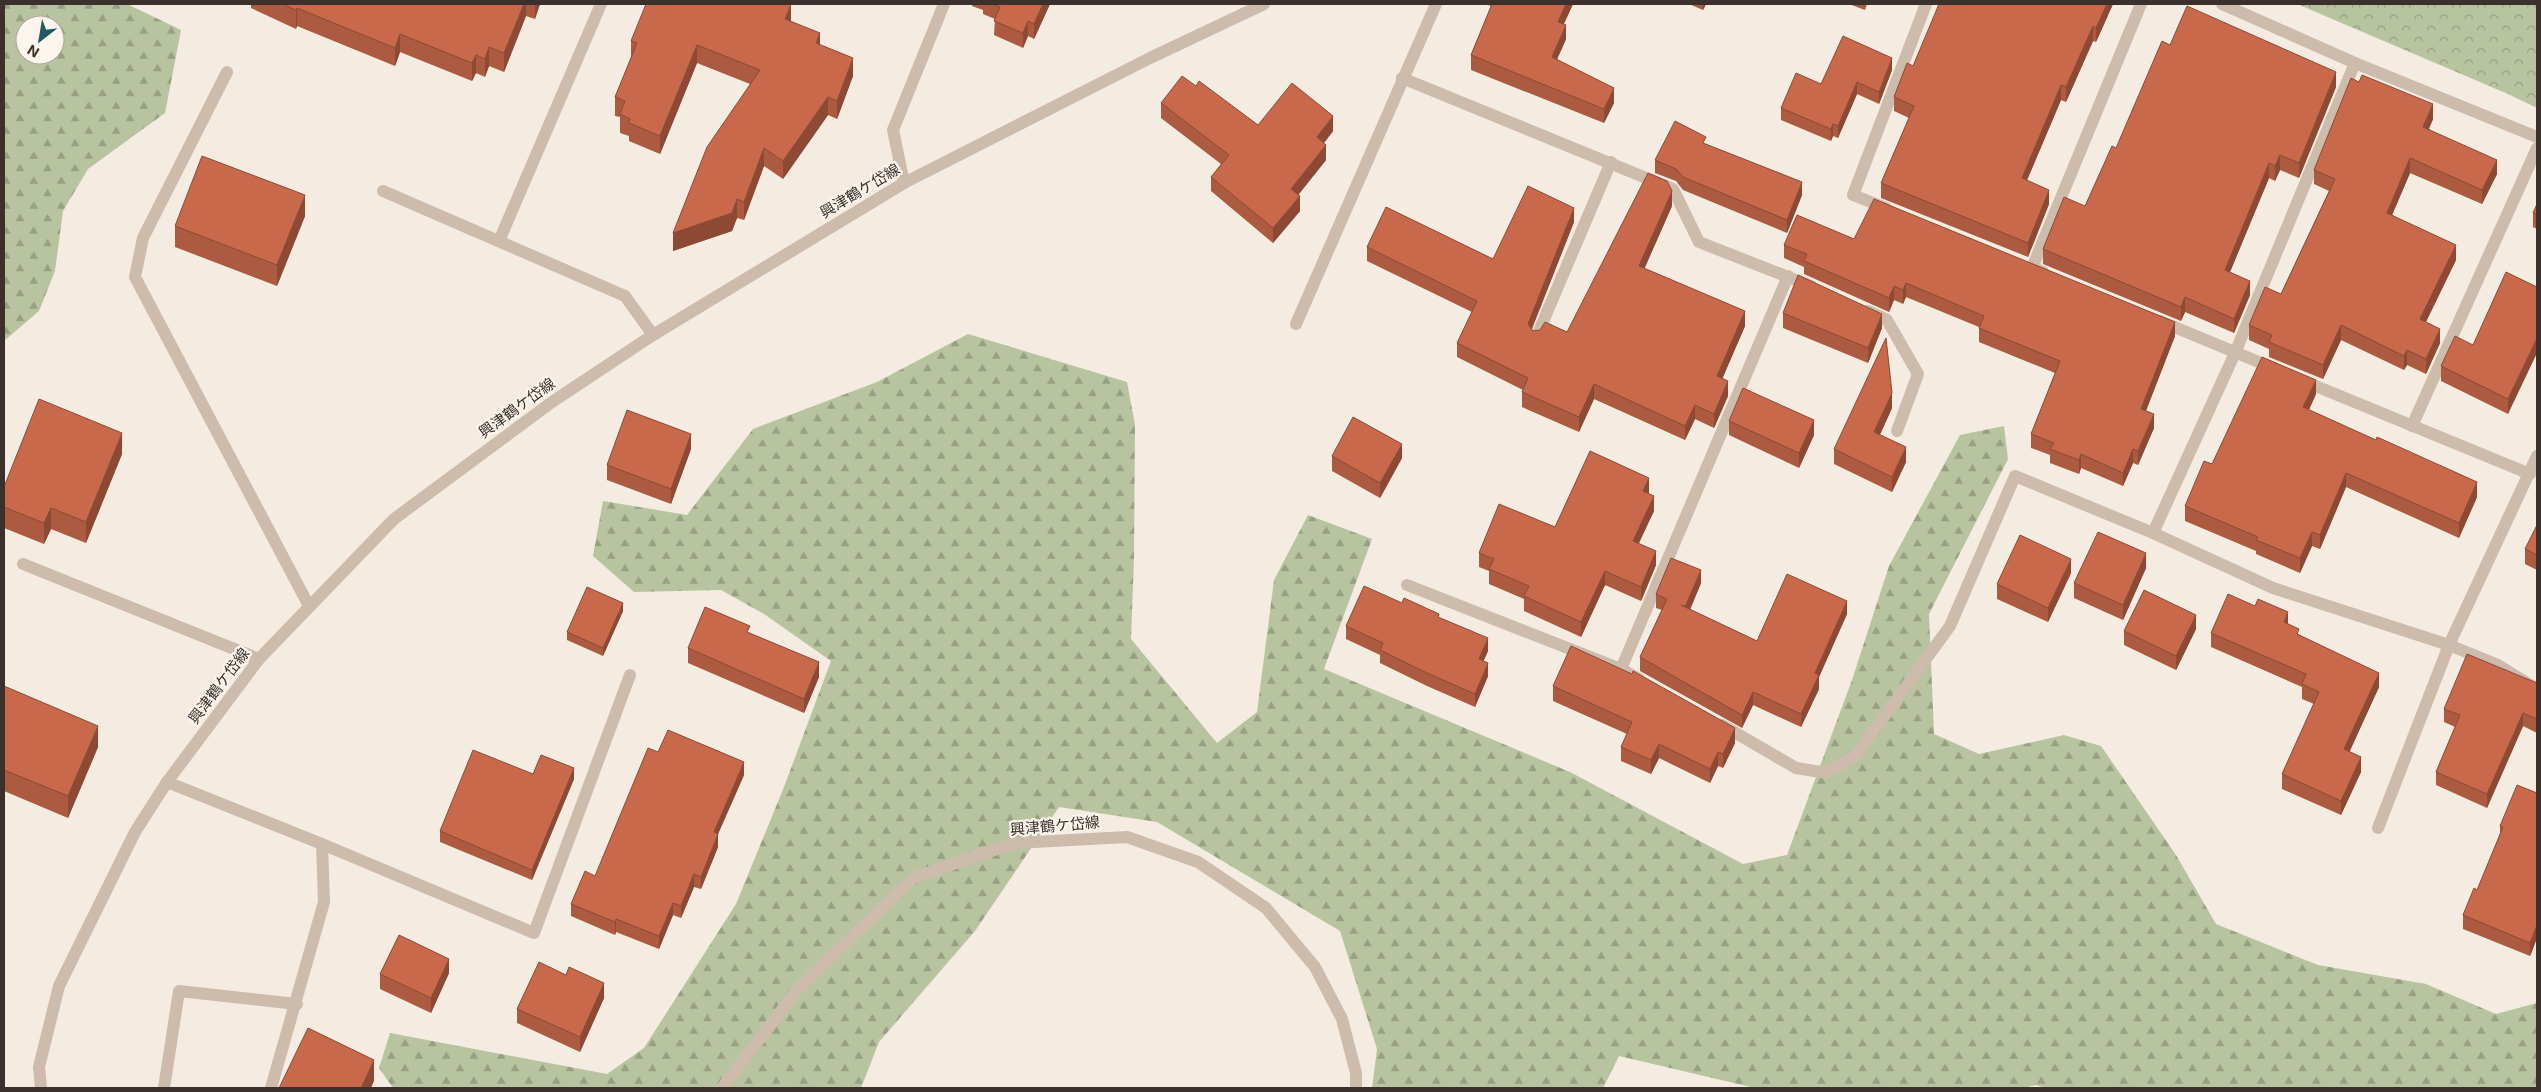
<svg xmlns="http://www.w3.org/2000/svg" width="2541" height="1092" font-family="Inter,'Noto Sans JP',sans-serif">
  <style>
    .forest { fill: url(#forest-firs); fill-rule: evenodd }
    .park { fill: url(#park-crowns) }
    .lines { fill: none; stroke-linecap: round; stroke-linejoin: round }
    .minor { stroke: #cdbbac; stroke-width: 12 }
    .wall { fill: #ac5a40 }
    .shaded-wall { fill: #8c4a34 }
    .building { fill: #c8694b; stroke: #8c4a34 }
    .labels { text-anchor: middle; stroke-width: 4.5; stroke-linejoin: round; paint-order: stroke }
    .street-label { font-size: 15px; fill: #3b302b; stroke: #fbf5ee }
  </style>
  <defs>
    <pattern id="forest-firs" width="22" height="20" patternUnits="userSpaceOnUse" patternTransform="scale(1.25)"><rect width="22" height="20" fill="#b8c4a0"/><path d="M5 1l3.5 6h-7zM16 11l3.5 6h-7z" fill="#97a083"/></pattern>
    <pattern id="park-crowns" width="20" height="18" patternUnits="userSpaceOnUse" patternTransform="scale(1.25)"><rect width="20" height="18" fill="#b8c4a0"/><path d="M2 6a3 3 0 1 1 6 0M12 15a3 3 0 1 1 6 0" fill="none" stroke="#97a083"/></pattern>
  </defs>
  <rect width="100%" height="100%" fill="#f4ebe1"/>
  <!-- forest -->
  <g class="forest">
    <path d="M 4,4 L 127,4 L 181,30 L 165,113 L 88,169 L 63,211 L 55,271 L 39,311 L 4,341 ZM 25,25 L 55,25 L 55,55 L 25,55 Z"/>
    <polygon points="968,334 1127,382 1135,425 1134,558 1131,639 1217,743 1257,712 1274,580 1308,515 1372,539 1324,669 1570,772 1743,864 1787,855 1852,680 1889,566 1960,435 2004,426 2008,459 1929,614 1934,734 1979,754 2064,735 2101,746 2176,855 2216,924 2318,965 2426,984 2496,1014 2537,1003 2537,1088 2045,1088 2036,1085 2023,1088 1755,1088 1619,1056 1603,1088 1372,1088 1377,1049 1340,931 1157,822 1059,807 975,931 879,1042 861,1088 393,1088 379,1068 390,1033 607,1074 644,1048 736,904 784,787 831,661 764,614 721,590 634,592 593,556 603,501 687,515 753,429 877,382"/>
  </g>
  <!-- park -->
  <polygon class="park" points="2297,4 2537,4 2537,108 2508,94"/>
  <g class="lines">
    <!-- minor -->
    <g class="minor">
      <polyline points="2222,4 2355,63 2537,137"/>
      <polyline points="227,72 143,238 135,277 309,606"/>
      <polyline points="1402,78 1673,189 1699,242 1811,286"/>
      <polyline points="904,183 893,130 944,4"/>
      <polyline points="383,191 625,296 653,335"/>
      <polyline points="1886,208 1853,195 1926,4"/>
      <polyline points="499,241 601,4"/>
      <polyline points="2043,272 2032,268 2141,4"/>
      <polyline points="1868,311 1887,320 1918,374 1897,431"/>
      <polyline points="2160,321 2273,368"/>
      <polyline points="1296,324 1436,4"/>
      <polyline points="1536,338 1611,162"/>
      <polyline points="2301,380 2530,474"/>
      <polyline points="2412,426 2537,148"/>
      <polyline points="2153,533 2235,353 2355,63"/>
      <polyline points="23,564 259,659"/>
      <polyline points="1407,585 1621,669 1639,679"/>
      <polyline points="1621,669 1788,276"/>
      <polyline points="1722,725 1796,768 1827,773 1856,755 1950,626 2015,476 2153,533 2273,588 2449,645 2498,665 2537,689"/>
      <polyline points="167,782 322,844 534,933 630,675"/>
      <polyline points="2378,828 2449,645 2537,456"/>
      <polyline points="41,1088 39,1067 59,986 135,832 167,782 259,659 394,519 552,402 653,335 904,183 1150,58 1264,4"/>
      <polyline points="164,1088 179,991 297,1004"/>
      <polyline points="271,1088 324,902 322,844"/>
      <polyline points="722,1088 798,989 913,878 1014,843 1127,837 1198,862 1266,908 1315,967 1342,1019 1356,1073 1356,1088"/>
    </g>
  </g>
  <!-- wall -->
  <g class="wall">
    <polygon points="251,4 540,4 535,19 526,16 504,72 489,66 485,77 476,73 472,81 400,52 395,66 297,26 296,29 251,8"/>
    <polygon points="972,4 1050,4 1034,39 1028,36 1023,48 994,35 995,19 983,14 983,10 972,6"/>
    <polygon points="1485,4 1573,4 1564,24 1566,39 1557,59 1614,103 1604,123 1471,70 1471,55 1491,6"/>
    <polygon points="1689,4 1706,4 1703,10"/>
    <polygon points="1849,4 1867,4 1865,10"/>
    <polygon points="1944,4 2113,4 2096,42 2093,41 2066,102 2061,100 2027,180 2049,204 2028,257 1881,198 1881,183 1909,118 1894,111 1894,97 1913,66"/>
    <polygon points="791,22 820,45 853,76 837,119 828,115 783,179 764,166 744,220 737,218 732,231 673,251 750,84 697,63 660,154 629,141 629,136 620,133 620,117 615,116 615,97 631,59 631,41"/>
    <polygon points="1892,70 1879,104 1857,94 1838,138 1833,136 1831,141 1781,120 1781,108 1821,84"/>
    <polygon points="2336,87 2299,178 2280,170 2275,181 2269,178 2230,272 2250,295 2234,333 2185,312 2181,321 2043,264 2043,249 2085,206 2116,148"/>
    <polygon points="1161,103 1258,125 1333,131 1324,143 1326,160 1298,195 1300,211 1273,243 1211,191 1211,177 1221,164 1161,118"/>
    <polygon points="2433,119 2429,129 2497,174 2482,204 2410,173 2392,215 2456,260 2426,322 2440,343 2426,374 2407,365 2404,370 2341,340 2323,379 2269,357 2269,349 2249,340 2249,325 2281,294 2329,191 2314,184 2314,170"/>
    <polygon points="1706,144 1802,195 1787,233 1683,190 1676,181 1655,173 1655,160"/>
    <polygon points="2537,204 2537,229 2533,227 2533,213"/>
    <polygon points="1672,206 1644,269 1745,326 1722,379 1728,396 1714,428 1695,419 1685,440 1594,399 1579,432 1522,407 1522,392 1523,390 1457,357 1457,343 1472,312 1367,261 1367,247 1493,259 1574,222 1532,329 1533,331 1567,332"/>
    <polygon points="305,216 277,286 175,247 175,226"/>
    <polygon points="1854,239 2175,336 2146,411 2154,428 2138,465 2133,463 2123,486 2081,468 2079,474 2050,463 2050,455 2031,448 2031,434 2055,373 1979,342 1979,327 1906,297 1903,304 1894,300 1889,312 1804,274 1804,267 1784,258 1784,245"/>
    <polygon points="2537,287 2508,414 2441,381 2441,366 2473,345"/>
    <polygon points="1783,313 1882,328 1868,363 1783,328"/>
    <polygon points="2316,394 2309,410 2477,497 2459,538 2346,487 2320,549 2312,546 2300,573 2256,554 2256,551 2185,521 2185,506 2212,464"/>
    <polygon points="1892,408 1880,435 1906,462 1892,492 1834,464 1834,449"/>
    <polygon points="1729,421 1814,435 1799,468 1729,435"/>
    <polygon points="691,449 671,504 607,480 607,465"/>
    <polygon points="122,454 86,543 51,529 44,544 4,528 4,487"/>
    <polygon points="1332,456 1402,458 1380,498 1332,471"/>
    <polygon points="1649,492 1648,494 1654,511 1638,543 1656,565 1641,601 1605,585 1581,637 1524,611 1524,599 1489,584 1489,571 1479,567 1479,553 1555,527"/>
    <polygon points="2537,525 2537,570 2525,564 2525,549"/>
    <polygon points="2146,568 2123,620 2074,598 2074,583"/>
    <polygon points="2071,573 2048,622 1997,599 1997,584"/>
    <polygon points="1701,583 1690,610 1757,641 1847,614 1819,677 1819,689 1801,727 1753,705 1742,728 1640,671 1640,657 1662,610 1656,608 1656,594"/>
    <polygon points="1402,603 1439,618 1488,651 1483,661 1488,676 1475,707 1427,686 1380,663 1380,655 1346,639 1346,626"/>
    <polygon points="623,611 603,656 567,640 567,632"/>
    <polygon points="2288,624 2299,635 2379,687 2349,752 2361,772 2341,815 2282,789 2282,774 2314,704 2302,699 2302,687 2211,647 2211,633"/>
    <polygon points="2196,629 2176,670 2124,645 2124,631"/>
    <polygon points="750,633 819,677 804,713 688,663 688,648"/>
    <polygon points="2537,683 2537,733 2523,726 2487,808 2436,785 2436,772 2455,727 2444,722 2444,709"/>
    <polygon points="4,686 98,747 68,818 4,791"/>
    <polygon points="1553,686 1735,743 1723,768 1718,766 1710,783 1659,758 1651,774 1621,761 1621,747 1627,734 1553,701"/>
    <polygon points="658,752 744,775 718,834 718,847 701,889 694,887 681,918 673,915 659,949 616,932 615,935 571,916 571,904 595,876"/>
    <polygon points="533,774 574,779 532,880 440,842 440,831"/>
    <polygon points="2537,793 2537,938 2530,956 2463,929 2463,915 2477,890 2500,835 2500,826"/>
    <polygon points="449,973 431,1013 380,989 380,974"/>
    <polygon points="604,998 580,1052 517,1023 517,1009"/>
  </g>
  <!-- shaded-wall -->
  <g class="shaded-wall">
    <polygon points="524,4 526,4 526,16 504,72 504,53"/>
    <polygon points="535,4 540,4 535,19"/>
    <polygon points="791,4 791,22 785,19"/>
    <polygon points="1043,4 1050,4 1034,39 1034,24"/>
    <polygon points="1566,4 1573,4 1558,36 1558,22"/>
    <polygon points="1703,4 1706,4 1703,10"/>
    <polygon points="2107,4 2113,4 2096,42 2096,28"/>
    <polygon points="297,8 297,26 296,29 296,10"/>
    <polygon points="1028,21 1028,36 1023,48 1023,33"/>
    <polygon points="1566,25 1566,39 1552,71 1552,57"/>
    <polygon points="2093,26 2093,41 2066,102 2066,87"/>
    <polygon points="820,33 820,51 816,43"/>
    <polygon points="400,34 400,52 395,66 395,48"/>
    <polygon points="697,45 697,63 660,154 660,136"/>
    <polygon points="489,47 489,66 485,77 485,59"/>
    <polygon points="476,55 476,73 472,81 472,63"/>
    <polygon points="853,58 853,76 837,119 837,101"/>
    <polygon points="1892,58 1892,70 1879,104 1879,92"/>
    <polygon points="2336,72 2336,87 2299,178 2299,163"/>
    <polygon points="1857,82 1857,94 1838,138 1838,126"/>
    <polygon points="2061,85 2061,100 2022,192 2022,178"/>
    <polygon points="1614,88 1614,103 1604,123 1604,109"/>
    <polygon points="828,97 828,115 783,179 783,161"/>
    <polygon points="2433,104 2433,119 2423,141 2423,127"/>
    <polygon points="1333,116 1333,131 1317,152 1317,137"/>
    <polygon points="1833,124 1833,136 1831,141 1831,129"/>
    <polygon points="1326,145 1326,160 1291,204 1291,189"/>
    <polygon points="764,148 764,166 744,220 744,202"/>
    <polygon points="2280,155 2280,170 2275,181 2275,166"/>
    <polygon points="2410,158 2410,173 2387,227 2387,213"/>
    <polygon points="2497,160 2497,174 2482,204 2482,190"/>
    <polygon points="2269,163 2269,178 2225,284 2225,270"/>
    <polygon points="1802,182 1802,195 1787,233 1787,220"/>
    <polygon points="2049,190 2049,204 2028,257 2028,243"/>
    <polygon points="1672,191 1672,206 1639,281 1639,266"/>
    <polygon points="305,195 305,216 277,286 277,265"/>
    <polygon points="1300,196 1300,211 1273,243 1273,228"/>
    <polygon points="737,199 737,218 732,231 673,251 673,233"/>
    <polygon points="1574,208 1574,222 1528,338 1528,324"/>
    <polygon points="2456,245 2456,260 2420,334 2420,319"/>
    <polygon points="2250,281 2250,295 2234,333 2234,319"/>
    <polygon points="1906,283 1906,297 1903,304 1903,290"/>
    <polygon points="1894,286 1894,300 1889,312 1889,298"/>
    <polygon points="2185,297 2185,312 2181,321 2181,307"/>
    <polygon points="1745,311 1745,326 1717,391 1717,376"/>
    <polygon points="1882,314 1882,328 1868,363 1868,348"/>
    <polygon points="2175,322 2175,336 2141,423 2141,409"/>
    <polygon points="2341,325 2341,340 2323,379 2323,365"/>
    <polygon points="2440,329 2440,343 2426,374 2426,359"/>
    <polygon points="2537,338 2537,353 2508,414 2508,399"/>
    <polygon points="2407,350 2407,365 2404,370 2404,356"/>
    <polygon points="2316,380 2316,394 2303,422 2303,407"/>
    <polygon points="1728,381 1728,396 1714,428 1714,414"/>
    <polygon points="1594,384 1594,399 1579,432 1579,417"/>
    <polygon points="1892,393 1892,408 1874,447 1874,432"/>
    <polygon points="1695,405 1695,419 1685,440 1685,426"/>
    <polygon points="2154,414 2154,428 2138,465 2138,451"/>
    <polygon points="1814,420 1814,435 1799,468 1799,453"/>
    <polygon points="122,433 122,454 86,543 86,522"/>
    <polygon points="691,434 691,449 671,504 671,489"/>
    <polygon points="1402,444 1402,458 1380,498 1380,483"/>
    <polygon points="1906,447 1906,462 1892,492 1892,477"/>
    <polygon points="2133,449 2133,463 2123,486 2123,473"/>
    <polygon points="2081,454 2081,468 2079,474 2079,460"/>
    <polygon points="2346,473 2346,487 2320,549 2320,535"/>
    <polygon points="1649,478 1649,492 1643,506 1643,491"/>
    <polygon points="2477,482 2477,497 2459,538 2459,523"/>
    <polygon points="1654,496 1654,511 1633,556 1633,541"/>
    <polygon points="51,508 51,529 44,544 44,523"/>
    <polygon points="2312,532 2312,546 2300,573 2300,558"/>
    <polygon points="1656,551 1656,565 1641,601 1641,587"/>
    <polygon points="2146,553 2146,568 2123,620 2123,605"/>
    <polygon points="2071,559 2071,573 2048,622 2048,608"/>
    <polygon points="1701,570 1701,583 1685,621 1685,607"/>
    <polygon points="1605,571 1605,585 1581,637 1581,622"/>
    <polygon points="1847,601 1847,614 1819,677 1819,689 1801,727 1801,714 1815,673"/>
    <polygon points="623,603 623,611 603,656 603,648"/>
    <polygon points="2288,612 2288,627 2284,622"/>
    <polygon points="2196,615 2196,629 2176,670 2176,656"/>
    <polygon points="1488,638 1488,651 1479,672 1479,659"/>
    <polygon points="819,662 819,677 804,713 804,699"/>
    <polygon points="1488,663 1488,676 1475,707 1475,694"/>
    <polygon points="2379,673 2379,687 2344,764 2344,749"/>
    <polygon points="1753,692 1753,705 1742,728 1742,715"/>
    <polygon points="2523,713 2523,726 2487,808 2487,794"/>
    <polygon points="98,726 98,747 68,818 68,796"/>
    <polygon points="1735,728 1735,743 1723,768 1723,754"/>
    <polygon points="1659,744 1659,758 1651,774 1651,760"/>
    <polygon points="1718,752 1718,766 1710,783 1710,769"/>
    <polygon points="2361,757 2361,772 2341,815 2341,801"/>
    <polygon points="744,762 744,775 718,834 718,847 701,889 701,877 714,832"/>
    <polygon points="574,768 574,779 532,880 532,870"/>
    <polygon points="694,874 694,887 681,918 681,906"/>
    <polygon points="673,903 673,915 659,949 659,936"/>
    <polygon points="616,919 616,932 615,935 615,922"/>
    <polygon points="2537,925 2537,938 2530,956 2530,943"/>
    <polygon points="449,959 449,973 431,1013 431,998"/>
    <polygon points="604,983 604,998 580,1052 580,1037"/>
    <polygon points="374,1060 374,1081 371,1088 361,1088"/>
  </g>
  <!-- building -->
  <g class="building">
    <polygon points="282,4 524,4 504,53 489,47 485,59 476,55 472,63 400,34 395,48 297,8 296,10"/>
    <polygon points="646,4 791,4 785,19 820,33 816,43 853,58 837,101 828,97 783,161 764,148 744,202 737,199 732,213 673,233 707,147 760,70 697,45 660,136 629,123 630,119 620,114 625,101 615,97 637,43 631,41"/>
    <polygon points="993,4 1043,4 1034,24 1028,21 1023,33 994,21 1000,7"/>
    <polygon points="1492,4 1566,4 1558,22 1566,25 1552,57 1614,88 1604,109 1471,55"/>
    <polygon points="1939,4 2107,4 2096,28 2093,26 2066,87 2061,85 2022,178 2049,190 2028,243 1881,183 1914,106 1894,97 1907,63 1913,66"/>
    <polygon points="2187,6 2336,72 2299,163 2280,155 2275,166 2269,163 2225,270 2250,281 2234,319 2185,297 2181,307 2043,249 2064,197 2085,206 2112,146 2116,148 2162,41 2170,45"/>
    <polygon points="1843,36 1892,58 1879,92 1857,82 1838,126 1833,124 1831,129 1781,108 1796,73 1821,84"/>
    <polygon points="2362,75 2433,104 2423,127 2497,160 2482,190 2410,158 2387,213 2456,245 2420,319 2440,329 2426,359 2407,350 2404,356 2341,325 2323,365 2269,342 2272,335 2249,325 2265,287 2281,294 2335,179 2314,170 2351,78 2359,82"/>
    <polygon points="1182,76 1196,86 1199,81 1258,125 1292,83 1333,116 1317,137 1326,145 1291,189 1300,196 1273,228 1211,177 1229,155 1161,103"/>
    <polygon points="1675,121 1706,137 1703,143 1802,182 1787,220 1683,177 1676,169 1655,160"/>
    <polygon points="202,156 305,195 277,265 175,226"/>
    <polygon points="1648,173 1667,181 1672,191 1639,266 1745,311 1717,376 1728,381 1714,414 1695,405 1685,426 1594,384 1579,417 1522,392 1528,378 1457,343 1477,301 1367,247 1386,207 1493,259 1528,186 1574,208 1528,324 1533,331 1540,330 1545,322 1567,332"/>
    <polygon points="1874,199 2175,322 2141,409 2154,414 2138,451 2133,449 2123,473 2081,454 2079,460 2050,449 2054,443 2031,434 2060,361 1979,328 1984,316 1906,283 1903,290 1894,286 1889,298 1804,261 1807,254 1784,245 1797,215 1854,239"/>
    <polygon points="2537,204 2537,214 2533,213"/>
    <polygon points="2506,272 2537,287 2537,338 2508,399 2441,366 2455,336 2473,345"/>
    <polygon points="1798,275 1882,314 1868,348 1783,313"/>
    <polygon points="1886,338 1892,393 1874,432 1906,447 1892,477 1834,449"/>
    <polygon points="2262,357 2316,380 2303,407 2376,440 2377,437 2477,482 2459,523 2346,473 2320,535 2312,532 2300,558 2256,540 2258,537 2185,506 2204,461 2212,464"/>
    <polygon points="1743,388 1814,420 1799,453 1729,421"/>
    <polygon points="39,399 122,433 86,522 51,508 44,523 4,507 4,487"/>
    <polygon points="627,410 691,434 671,489 607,465"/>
    <polygon points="1353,417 1402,444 1380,483 1332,456"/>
    <polygon points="1590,451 1649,478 1643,491 1654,496 1633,541 1656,551 1641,587 1605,571 1581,622 1524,596 1529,586 1489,569 1494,559 1479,553 1499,504 1555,527"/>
    <polygon points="2537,525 2537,555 2525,549"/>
    <polygon points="2098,532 2146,553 2123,605 2074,583"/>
    <polygon points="2020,535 2071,559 2048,608 1997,584"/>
    <polygon points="1671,558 1701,570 1685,607 1681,605 1757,641 1787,574 1847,601 1815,673 1819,675 1801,714 1753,692 1742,715 1640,657 1667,599 1656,594"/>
    <polygon points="1364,586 1402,603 1404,598 1439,614 1438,617 1488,638 1479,659 1488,663 1475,694 1427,673 1380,650 1383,643 1346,626"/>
    <polygon points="587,587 623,603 603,648 567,632"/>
    <polygon points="2144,590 2196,615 2176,656 2124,631"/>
    <polygon points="2228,594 2255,606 2258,599 2288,612 2284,622 2299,629 2297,634 2379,673 2344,749 2361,757 2341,801 2282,774 2319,692 2302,684 2306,674 2211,633"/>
    <polygon points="705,607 750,626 747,632 819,662 804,699 688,648"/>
    <polygon points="1571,646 1632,674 1633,671 1735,728 1723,754 1718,752 1710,769 1659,744 1651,760 1621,747 1632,722 1553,686"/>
    <polygon points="2467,654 2537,683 2537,719 2523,713 2487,794 2436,772 2460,715 2444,709"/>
    <polygon points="4,686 98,726 68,796 4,770"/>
    <polygon points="668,730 744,762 714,832 718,834 701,877 694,874 681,906 673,903 659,936 616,919 615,922 571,904 585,871 595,876 648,748 658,752"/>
    <polygon points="473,750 533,774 541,755 574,768 532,870 440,831"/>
    <polygon points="2517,785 2537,793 2537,925 2530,943 2463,915 2474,888 2477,890 2503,827 2500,826"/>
    <polygon points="399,935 449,959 431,998 380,974"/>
    <polygon points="539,962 566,975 569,967 604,983 580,1037 517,1009"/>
    <polygon points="308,1028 374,1060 361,1088 279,1088"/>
  </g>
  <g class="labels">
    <!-- street labels -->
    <g class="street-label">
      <text transform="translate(860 191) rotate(-31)" y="5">興津鶴ケ岱線</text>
      <text transform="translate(517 408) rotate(-36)" y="5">興津鶴ケ岱線</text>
      <text transform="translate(219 686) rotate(-53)" y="5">興津鶴ケ岱線</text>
      <text transform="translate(1055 826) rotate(-5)" y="5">興津鶴ケ岱線</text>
    </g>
  </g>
  <!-- border -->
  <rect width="2541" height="1092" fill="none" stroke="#3b302b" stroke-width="10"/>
  <!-- north arrow -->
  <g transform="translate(40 40) rotate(211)"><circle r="24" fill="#fbf5ee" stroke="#aea6a0"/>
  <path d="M0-4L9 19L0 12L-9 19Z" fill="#1f5a5e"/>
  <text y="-8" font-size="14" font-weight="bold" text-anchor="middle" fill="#3b302b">N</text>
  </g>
</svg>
